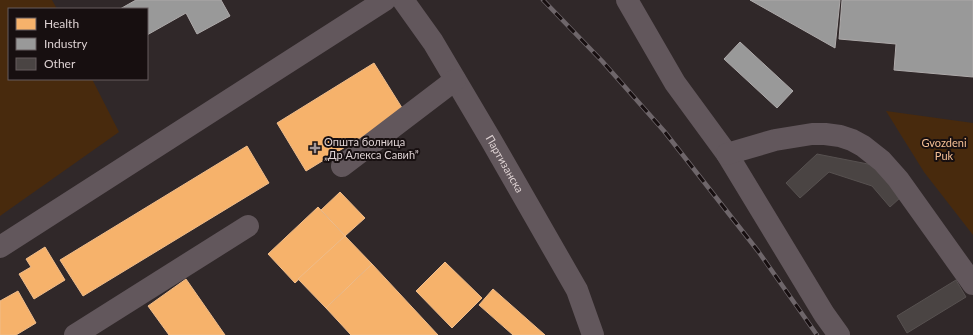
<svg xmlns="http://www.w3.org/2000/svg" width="973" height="335" font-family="Lato,sans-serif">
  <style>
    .green { fill: #482a0d }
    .health { fill: #f6b26b; stroke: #efbc8a }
    .industry { fill: #999; stroke: #aeaaaa }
    .building { fill: #4a4443; stroke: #575150 }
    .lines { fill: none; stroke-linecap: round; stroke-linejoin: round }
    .minor { stroke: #62575c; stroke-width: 22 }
    .rail-casing { stroke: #6e666a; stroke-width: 4.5 }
    .rail { stroke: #170f10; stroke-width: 3; stroke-dasharray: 9; stroke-linecap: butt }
    .poi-dot { fill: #a19698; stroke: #170f10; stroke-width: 1.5 }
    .labels { text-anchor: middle; stroke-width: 4; stroke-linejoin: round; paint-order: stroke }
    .poi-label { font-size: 11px; fill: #ded2d3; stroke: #170f10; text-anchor: start }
    .park-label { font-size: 11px; fill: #f5bf95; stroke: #170f10 }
    .street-label { font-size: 11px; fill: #ded2d3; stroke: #170f10 }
  </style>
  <rect width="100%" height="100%" fill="#302829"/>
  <!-- green -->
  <g class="green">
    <polygon points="0,0 52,0 57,9 9,9 9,79 92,79 119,132 0,216"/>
    <polygon points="886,111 973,123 973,235 924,172"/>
  </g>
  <!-- health -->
  <g class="health">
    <polygon points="374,63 404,111 306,171 277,123"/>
    <polygon points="247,146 269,183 83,296 60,260"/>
    <polygon points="340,192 365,218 345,236 321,210"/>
    <polygon points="318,207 345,236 295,283 268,254"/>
    <polygon points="345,236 372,264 326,308 298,279"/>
    <polygon points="45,247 65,280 34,299 19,274 31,267 26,259"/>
    <polygon points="445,262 482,298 452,328 416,291"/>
    <polygon points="372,264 438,335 351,335 326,308"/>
    <polygon points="186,279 225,335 169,335 148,306"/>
    <polygon points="493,289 545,335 513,335 479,305"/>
    <polygon points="18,291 36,323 16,335 0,335 0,301"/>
  </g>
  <!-- industry -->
  <g class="industry">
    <polygon points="136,0 221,0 230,16 197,34 186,13 147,35 147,9 120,9"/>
    <polygon points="750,0 840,0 835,48"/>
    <polygon points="842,0 973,0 973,77 894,70 896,44 839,39"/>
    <polygon points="740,42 793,91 777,108 724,59"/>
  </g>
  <!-- building -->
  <g class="building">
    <polygon points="817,154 873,165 901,197 890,207 872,186 829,172 800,198 786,183"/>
    <polygon points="956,280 966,297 907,333 897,316"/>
  </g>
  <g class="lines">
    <!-- minor -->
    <g class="minor">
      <path id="s1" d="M 403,0 L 433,42 L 491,140 L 577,290 L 593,335"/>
      <polyline points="627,0 675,83 727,154 824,314 839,335"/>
      <polyline points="727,154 775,140 812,134 825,134 840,136 852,140 863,146 882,161 898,179 973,284"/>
      <polyline points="342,166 455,80"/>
      <polyline points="0,247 385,0"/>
      <polyline points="75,335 248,226"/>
    </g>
    <defs>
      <polyline id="rail" points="543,0 602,61 664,131 758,251 817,335"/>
    </defs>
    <!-- rail casing -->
    <use href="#rail" class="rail-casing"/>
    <!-- rail -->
    <use href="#rail" class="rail"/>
  </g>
  <!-- markers -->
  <path class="poi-dot" d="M313 142h4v4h4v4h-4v4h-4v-4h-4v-4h4z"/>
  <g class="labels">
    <!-- poi labels -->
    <g class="poi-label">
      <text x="324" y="146">Општа болница<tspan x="324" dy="13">„Др Алекса Савић”</tspan></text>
    </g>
    <!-- park labels -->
    <g class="park-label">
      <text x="944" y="147">Gvozdeni<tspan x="944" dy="13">Puk</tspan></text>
    </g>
    <!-- street labels -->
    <g class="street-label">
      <text dy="4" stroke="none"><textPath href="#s1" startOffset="193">Партизанска</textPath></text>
    </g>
  </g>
  <!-- legend -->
  <rect x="8" y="8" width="140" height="72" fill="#170f10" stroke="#675d5e"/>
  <rect x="16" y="18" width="20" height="12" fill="#f6b26b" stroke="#675d5e"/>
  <text x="44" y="28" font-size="12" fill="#ded2d3">Health</text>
  <rect x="16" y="38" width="20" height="12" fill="#999999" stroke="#675d5e"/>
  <text x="44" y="48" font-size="12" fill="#ded2d3">Industry</text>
  <rect x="16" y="58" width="20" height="12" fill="#4a4443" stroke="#675d5e"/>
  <text x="44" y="68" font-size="12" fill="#ded2d3">Other</text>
</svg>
